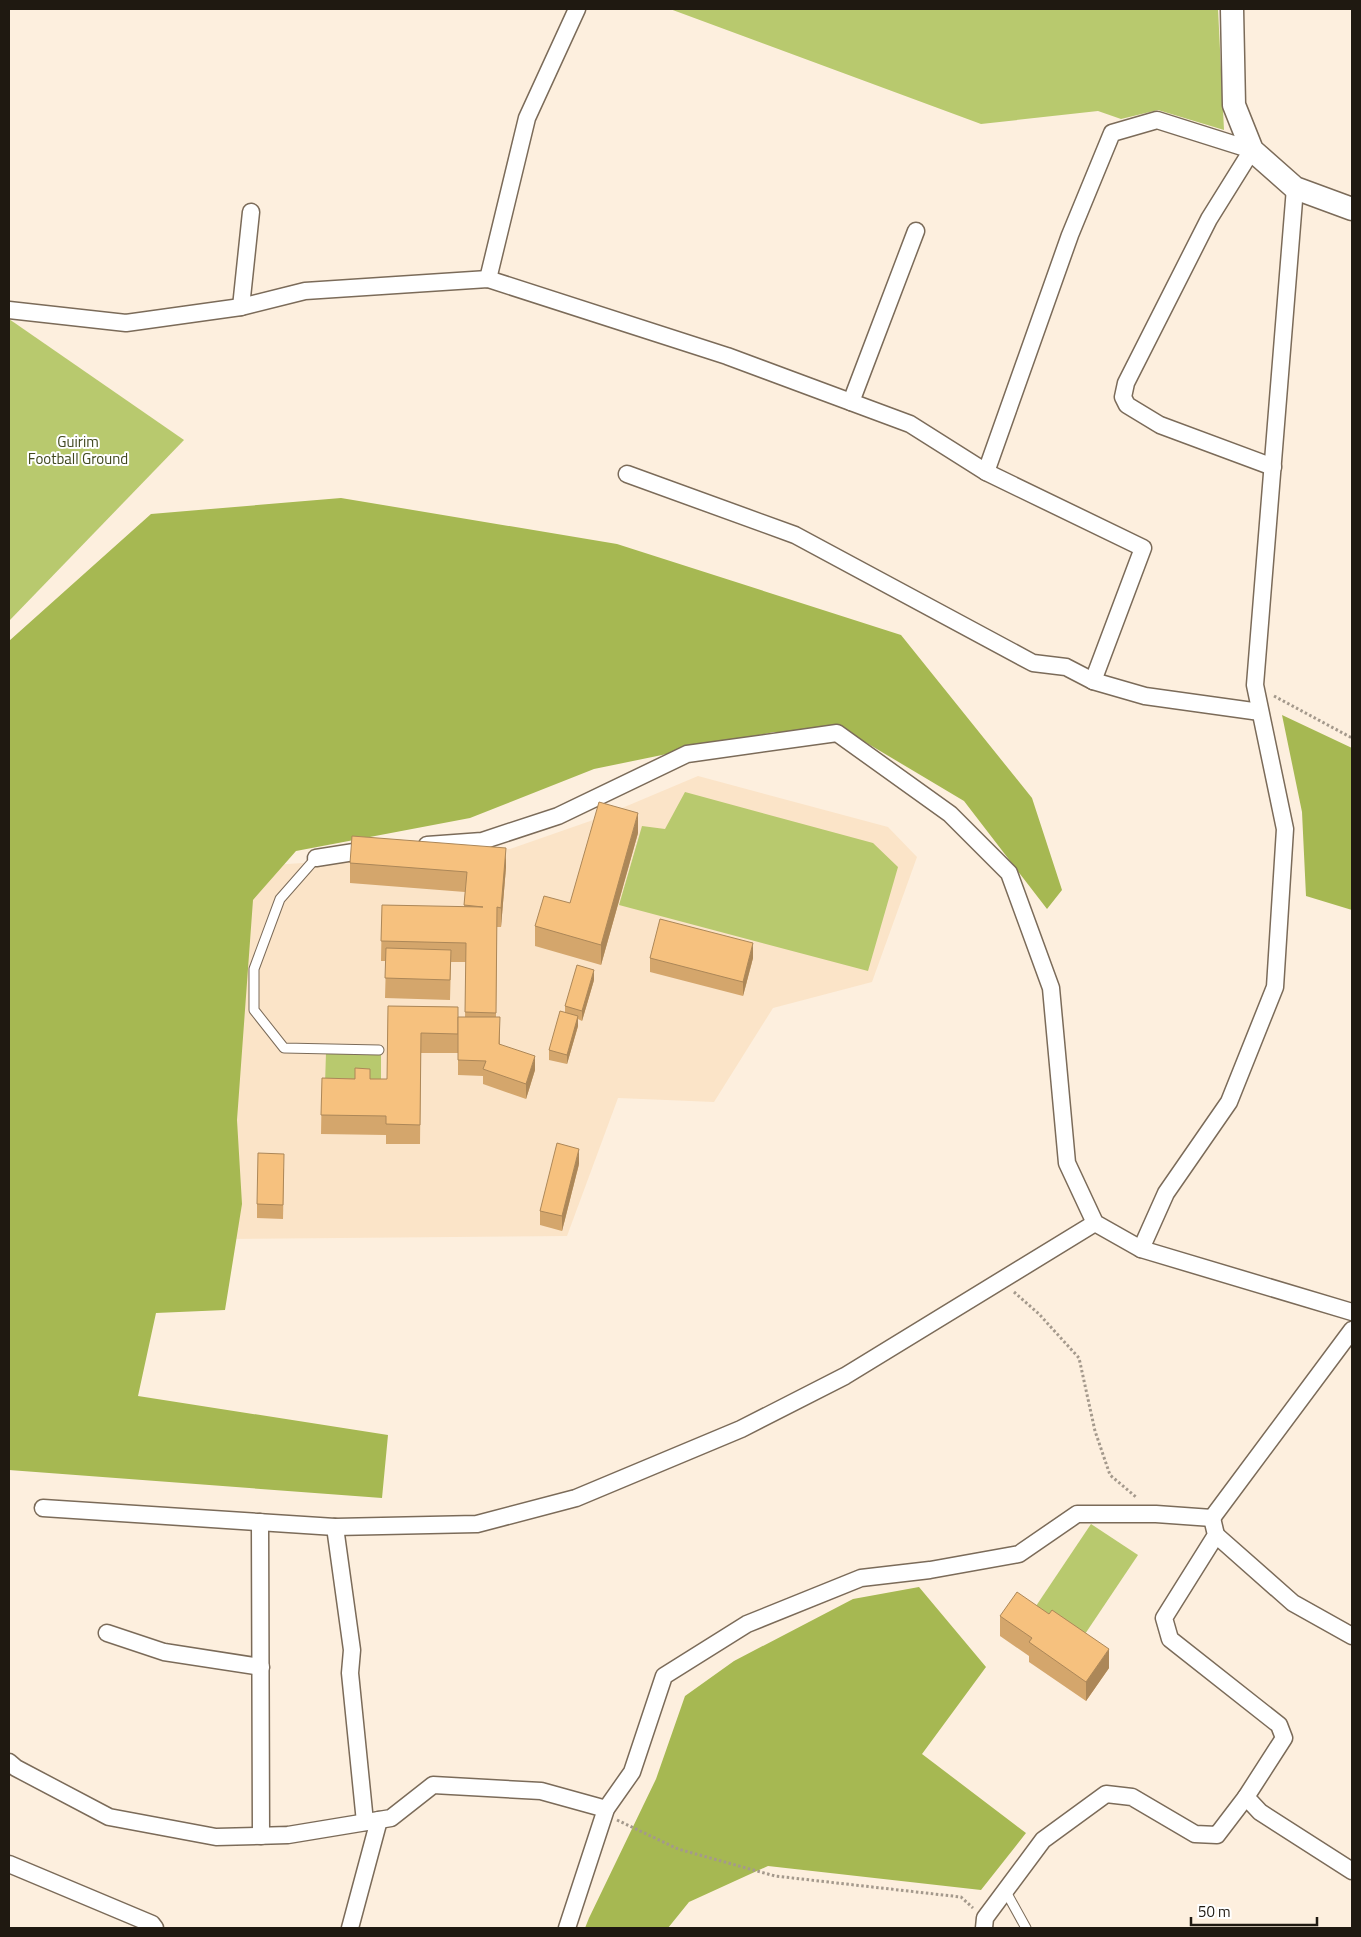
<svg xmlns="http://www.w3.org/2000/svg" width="1361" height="1937" font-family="'Titillium Web',sans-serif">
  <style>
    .built { fill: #fbe4c8 }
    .green { fill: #b8c96e }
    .forest { fill: #a6b852 }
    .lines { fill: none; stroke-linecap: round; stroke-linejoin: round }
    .lane-casing { stroke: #7b6b59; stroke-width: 11 }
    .street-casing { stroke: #7b6b59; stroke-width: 19 }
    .secondary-casing { stroke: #7b6b59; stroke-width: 25 }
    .path { stroke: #a4998c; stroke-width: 3; stroke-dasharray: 2.5 2.5; stroke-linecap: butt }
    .lane { stroke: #fff; stroke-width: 9 }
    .street { stroke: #fff; stroke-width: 16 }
    .secondary { stroke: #fff; stroke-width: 22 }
    .wall { fill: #d4a66c }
    .shaded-wall { fill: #ac8758 }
    .building { fill: #f6c17e; stroke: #ac8758 }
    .labels { text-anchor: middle; stroke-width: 4; stroke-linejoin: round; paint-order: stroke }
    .park-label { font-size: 15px; fill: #40481e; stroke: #fff }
  </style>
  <rect width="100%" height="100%" fill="#fdefde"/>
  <!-- built -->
  <polygon class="built" points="698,776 888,827 917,857 872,982 773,1008 714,1102 618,1098 567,1236 226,1239 226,976 258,866 510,849 596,819"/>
  <!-- green -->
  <g class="green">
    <polygon points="670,9 1218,9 1224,130 1158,110 1121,119 1098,111 981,124"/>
    <polygon points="9,319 184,440 9,621"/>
    <polygon points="685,792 873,843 898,867 868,971 619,905 642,826 665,829"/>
    <polygon points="326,1052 381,1054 381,1086 325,1085"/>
    <polygon points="1091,1524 1138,1555 1081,1640 1034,1609"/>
  </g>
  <!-- forest -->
  <g class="forest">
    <polygon points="341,498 617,544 901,635 1032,798 1062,890 1047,909 964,801 860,739 774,732 594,769 470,818 296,851 253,900 237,1120 242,1204 225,1310 156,1313 138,1396 388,1435 382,1498 9,1470 9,641 151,514"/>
    <polygon points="1282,715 1352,748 1352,910 1306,896 1302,812"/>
    <polygon points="919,1587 986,1667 922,1754 1026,1833 981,1890 768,1866 689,1902 668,1928 585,1928 589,1918 656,1779 685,1696 734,1661 853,1599"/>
  </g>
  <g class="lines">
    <defs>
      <g id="lane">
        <polyline points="316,858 280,899 254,969 254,1010 284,1048 379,1050"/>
        <polyline points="1005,1890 1026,1928"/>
      </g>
      <g id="street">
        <polyline points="488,279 527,118 577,9"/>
        <polyline points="241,307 251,212"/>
        <polyline points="9,310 126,323 241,307 305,291 488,279 727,356 910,424 986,472 1143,548 1093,681"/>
        <polyline points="851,402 916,231"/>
        <polyline points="986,472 1070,235 1112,133 1157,120 1252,150 1209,219 1126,383 1123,397 1127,405 1160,425 1273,467"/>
        <polyline points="627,474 795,535 1033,663 1066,667 1093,681 1145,696 1260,712"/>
        <polyline points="427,845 482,841 558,816 687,754 837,733 950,814 1009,873 1051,988 1067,1163 1095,1223 1141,1249 1352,1312"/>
        <polyline points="316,858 373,849"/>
        <polyline points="1141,1249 1166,1193 1229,1102 1275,987 1285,829 1255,685 1295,188"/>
        <polyline points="43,1508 335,1527 477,1524 576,1498 741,1429 845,1376 1095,1223"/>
        <polyline points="1212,1518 1216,1535 1164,1618 1170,1639 1279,1725 1284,1738 1246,1797 1260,1812 1352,1871"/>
        <polyline points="260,1522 261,1836"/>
        <polyline points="335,1527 352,1650 350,1673 365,1822"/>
        <polyline points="1216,1535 1293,1603 1352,1636"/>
        <polyline points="107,1633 164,1652 261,1667"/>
        <polyline points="9,1762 16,1768 109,1817 216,1837 288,1835 391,1818 433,1785 541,1791 606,1809"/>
        <polyline points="9,1864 152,1924 155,1928"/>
        <polyline points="350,1928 379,1820"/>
        <polyline points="567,1928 606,1809 632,1772 664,1676 747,1624 861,1578 930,1570 1019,1554 1077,1514 1156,1514 1212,1518 1352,1330"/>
        <polyline points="984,1928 985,1918 1043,1840 1106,1794 1132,1797 1195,1834 1217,1835 1246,1797"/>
      </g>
      <polyline id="secondary" points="1232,9 1234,105 1252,150 1295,188 1352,209"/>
    </defs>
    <!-- lane casing -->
    <use href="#lane" class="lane-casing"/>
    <!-- street casing -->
    <use href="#street" class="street-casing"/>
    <!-- secondary casing -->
    <use href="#secondary" class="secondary-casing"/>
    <!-- path -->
    <g class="path">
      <polyline points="1274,696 1352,738"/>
      <polyline points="1014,1292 1039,1314 1079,1358 1095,1431 1110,1475 1136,1497"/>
      <polyline points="617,1820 678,1849 775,1876 961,1897 973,1908"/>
    </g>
    <!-- lane -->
    <use href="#lane" class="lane"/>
    <!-- street -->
    <use href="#street" class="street"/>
    <!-- secondary -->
    <use href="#secondary" class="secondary"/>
  </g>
  <!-- wall -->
  <g class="wall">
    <polygon points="638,833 601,965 535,946 535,926 570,903"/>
    <polygon points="350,863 506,867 501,927 497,927 496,1017 500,1032 500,1044 535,1070 526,1099 483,1084 483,1076 458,1075 458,1017 465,1017 466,962 451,962 450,1000 385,998 386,961 381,961 382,905 464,907 465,892 350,883"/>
    <polygon points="650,958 753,958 743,996 650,972"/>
    <polygon points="594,980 582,1021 578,1019 578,1026 567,1064 549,1060 549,1050 565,1012 565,1006"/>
    <polygon points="388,1006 458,1007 458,1053 421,1053 420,1144 386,1144 386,1135 321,1134 322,1078 387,1079"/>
    <polygon points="579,1164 562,1231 540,1225 540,1211"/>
    <polygon points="284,1168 283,1219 257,1218 257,1204"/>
    <polygon points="1000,1616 1109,1668 1086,1701 1029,1662 1029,1656 1000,1636"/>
  </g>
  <!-- shaded-wall -->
  <g class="shaded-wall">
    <polygon points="638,813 638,833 601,965 601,945"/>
    <polygon points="506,848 506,867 501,927 501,908"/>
    <polygon points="753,943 753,958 743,996 743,982"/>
    <polygon points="594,970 594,980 582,1021 582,1011"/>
    <polygon points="578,1016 578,1026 567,1064 567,1055"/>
    <polygon points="535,1056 535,1070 526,1099 526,1084"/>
    <polygon points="579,1149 579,1164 562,1231 562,1216"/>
    <polygon points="1109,1649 1109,1668 1086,1701 1086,1682"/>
  </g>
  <!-- building -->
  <g class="building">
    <polygon points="599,802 638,813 601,945 535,926 544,896 570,903"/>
    <polygon points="352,836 506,848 501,908 497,907 496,1013 465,1012 466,943 381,941 382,905 483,907 464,905 467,872 350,863"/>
    <polygon points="660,919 753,943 743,982 650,958"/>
    <polygon points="386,948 451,950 450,980 385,978"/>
    <polygon points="577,965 594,970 582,1011 565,1006"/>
    <polygon points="388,1006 458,1007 458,1034 421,1033 420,1125 386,1124 386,1116 321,1115 322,1078 355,1079 355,1068 370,1069 370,1079 387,1079"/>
    <polygon points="560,1011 578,1016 567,1055 549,1050"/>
    <polygon points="458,1017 500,1017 499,1044 535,1056 526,1084 483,1069 486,1061 458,1060"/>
    <polygon points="557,1143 579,1149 562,1216 540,1211"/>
    <polygon points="258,1153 284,1154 283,1205 257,1204"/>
    <polygon points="1017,1592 1049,1614 1052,1610 1109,1649 1086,1682 1029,1642 1032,1638 1000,1616"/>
  </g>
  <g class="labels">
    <!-- park labels -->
    <g class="park-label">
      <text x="78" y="447">Guirim<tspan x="78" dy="17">Football Ground</tspan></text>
    </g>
  </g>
  <!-- border -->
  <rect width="1361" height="1937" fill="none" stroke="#1f1911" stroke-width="20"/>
  <!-- scale -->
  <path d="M1191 1917v8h126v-8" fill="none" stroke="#1f1911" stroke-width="2.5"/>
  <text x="1198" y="1917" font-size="15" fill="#1f1911" stroke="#ffffff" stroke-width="4" paint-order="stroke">50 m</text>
</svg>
